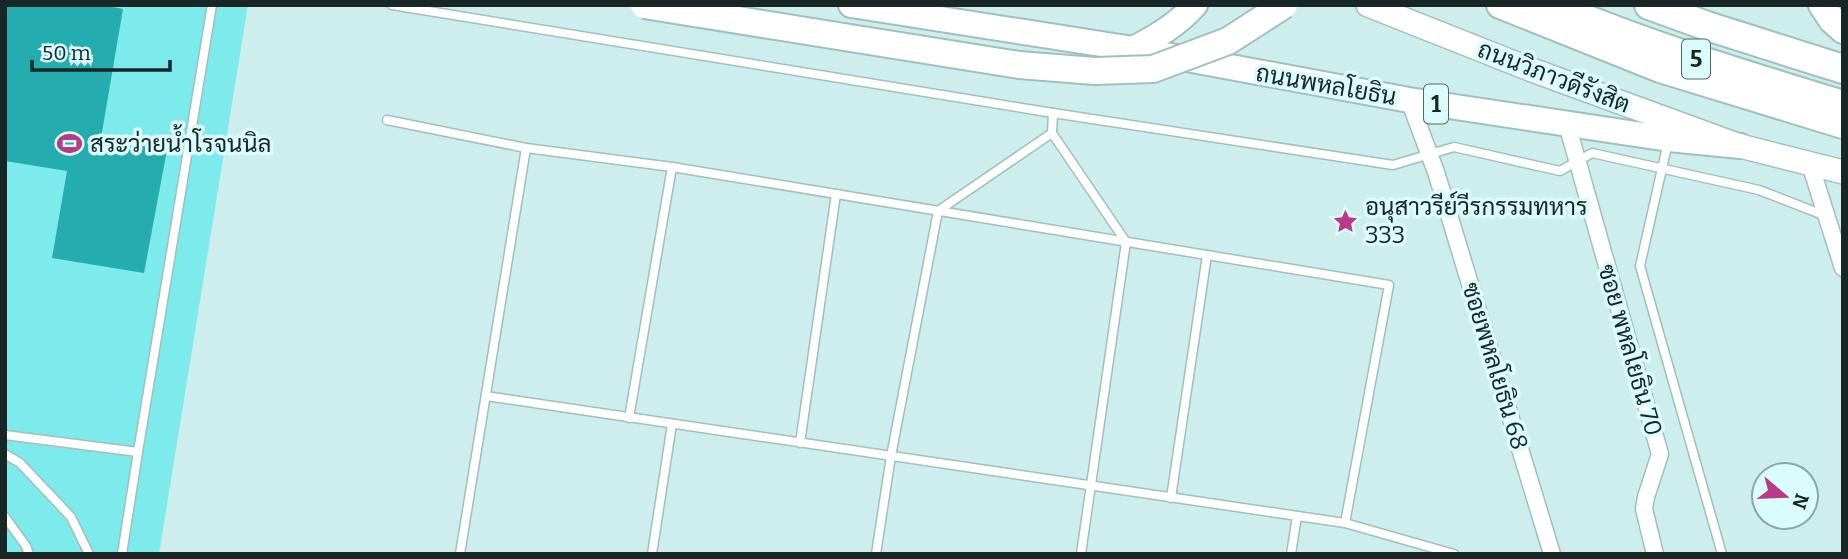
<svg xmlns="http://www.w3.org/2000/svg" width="1848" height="559" font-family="Bitter,Sarabun,serif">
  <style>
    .green { fill: #7deaec }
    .water { fill: #24acaf }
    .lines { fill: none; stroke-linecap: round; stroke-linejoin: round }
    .service-casing { stroke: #a0bfbf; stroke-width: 11 }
    .minor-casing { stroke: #a0bfbf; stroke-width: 19 }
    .secondary-casing { stroke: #a0bfbf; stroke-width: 26 }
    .primary-casing { stroke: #a0bfbf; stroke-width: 28 }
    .trunk-casing { stroke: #a0bfbf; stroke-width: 30 }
    .motorway-casing { stroke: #a0bfbf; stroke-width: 32 }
    .service { stroke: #fff; stroke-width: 8 }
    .minor { stroke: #fff; stroke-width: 16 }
    .secondary { stroke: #fff; stroke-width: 23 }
    .primary { stroke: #fff; stroke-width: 24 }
    .trunk { stroke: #fff; stroke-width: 26 }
    .motorway { stroke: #fff; stroke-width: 28 }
    .trunk-bridge-casing { stroke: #a0bfbf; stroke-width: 30; stroke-linecap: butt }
    .trunk-bridge { stroke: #fff; stroke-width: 26 }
    .labels { text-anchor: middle; stroke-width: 7; stroke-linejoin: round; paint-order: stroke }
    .shield { fill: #dbfcfc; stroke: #536666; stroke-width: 2 }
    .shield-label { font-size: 23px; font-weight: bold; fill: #192626 }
    .street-label { font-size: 24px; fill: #192626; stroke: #dbfcfc }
    .poi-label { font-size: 24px; fill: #192626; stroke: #dbfcfc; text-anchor: start }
  </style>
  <rect width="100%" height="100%" fill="#ceeeee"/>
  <!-- green -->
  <polygon class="green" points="5,5 248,5 159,554 5,554"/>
  <!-- water -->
  <polygon class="water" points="5,5 102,5 123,9 101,138 167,150 144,273 52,258 67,171 5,161"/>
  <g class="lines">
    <defs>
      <g id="service">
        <polyline points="392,5 1053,113 1393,165 1454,147 1560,171 1592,153 1759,190 1826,216"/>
        <polyline points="387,120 526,148 672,167 1389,285 1345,523"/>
        <polyline points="1052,133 1126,242 1081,554"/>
        <polyline points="1668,142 1640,266 1722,554"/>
        <polyline points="486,396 1345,523 1454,554"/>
        <polyline points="629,418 672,167"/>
        <polyline points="5,435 138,452"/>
        <polyline points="800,443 836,194"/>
        <polyline points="5,454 20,463 71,517 89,554"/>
        <polyline points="1171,498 1207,255"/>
        <polyline points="5,517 26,546 29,554"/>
        <polyline points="122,554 138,452 212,5"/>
        <polyline points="460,554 526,148"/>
        <polyline points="652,554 672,424"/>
        <polyline points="876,554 891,456 938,211 1052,133 1053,113"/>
        <polyline points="1291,554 1297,516"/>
      </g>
      <g id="minor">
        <polyline points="1409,100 1436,172 1552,554"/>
        <polyline points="1567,124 1660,454 1646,497 1644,509 1655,554"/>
        <polyline points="1810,164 1843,268"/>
      </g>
      <polyline id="secondary" points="1368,5 1532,70 1740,146 1843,172"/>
      <g id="primary">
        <polyline points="851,5 1133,49 1409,100 1669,139 1740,146"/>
        <path d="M 1133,49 C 1156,37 1177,25 1195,5"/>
      </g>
      <g id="trunk">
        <polyline points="1500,5 1660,69 1843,125"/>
        <polyline points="1822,5 1832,20 1843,30"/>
      </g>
      <g id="motorway">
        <path d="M 1551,5 C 1646,45 1744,75 1843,105"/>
        <polyline points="1649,5 1707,26 1843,69"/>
      </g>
    </defs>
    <!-- service casing -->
    <use href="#service" class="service-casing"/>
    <!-- minor casing -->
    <use href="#minor" class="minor-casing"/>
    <!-- secondary casing -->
    <use href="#secondary" class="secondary-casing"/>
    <!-- primary casing -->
    <use href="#primary" class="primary-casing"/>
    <!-- trunk casing -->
    <use href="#trunk" class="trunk-casing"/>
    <!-- motorway casing -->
    <use href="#motorway" class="motorway-casing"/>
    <!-- service -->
    <use href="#service" class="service"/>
    <!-- minor -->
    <use href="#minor" class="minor"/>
    <!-- secondary -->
    <use href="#secondary" class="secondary"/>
    <!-- primary -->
    <use href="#primary" class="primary"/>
    <!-- trunk -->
    <use href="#trunk" class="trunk"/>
    <!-- motorway -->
    <use href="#motorway" class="motorway"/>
    <defs>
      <polyline id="trunk-bridge" points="644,5 1019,65 1095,71 1153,69 1228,41 1284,5"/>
    </defs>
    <!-- trunk-bridge casing -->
    <use href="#trunk-bridge" class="trunk-bridge-casing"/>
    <!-- trunk-bridge -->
    <use href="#trunk-bridge" class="trunk-bridge"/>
  </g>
  <!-- icons -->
  <defs>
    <symbol id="stadium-bare" viewBox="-9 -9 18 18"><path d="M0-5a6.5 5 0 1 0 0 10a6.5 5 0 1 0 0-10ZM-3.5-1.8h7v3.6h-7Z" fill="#b83a88" stroke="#dbfcfc" stroke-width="2.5" paint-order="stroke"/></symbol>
    <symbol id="sight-bare" viewBox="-9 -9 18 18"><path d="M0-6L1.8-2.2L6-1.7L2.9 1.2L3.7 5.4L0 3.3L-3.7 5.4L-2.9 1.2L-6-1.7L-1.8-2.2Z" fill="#b83a88" stroke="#dbfcfc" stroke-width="2.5" paint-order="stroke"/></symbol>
  </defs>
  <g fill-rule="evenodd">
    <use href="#stadium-bare" x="52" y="126" width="35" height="35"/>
    <use href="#sight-bare" x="1328" y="204" width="35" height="35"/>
  </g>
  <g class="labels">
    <!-- shield labels -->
    <g class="shield">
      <rect x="1682" y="39.5" width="28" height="39" rx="5"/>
      <rect x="1424" y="84.5" width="24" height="39" rx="5"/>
    </g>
    <g class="shield-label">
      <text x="1696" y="67">5</text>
      <text x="1436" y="112">1</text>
    </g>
    <!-- street labels -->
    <g class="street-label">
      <text transform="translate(1554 77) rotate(21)" y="8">ถนนวิภาวดีรังสิต</text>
      <text transform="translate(1326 85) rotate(10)" y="8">ถนนพหลโยธิน</text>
      <text transform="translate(1630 350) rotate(74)" y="8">ซอย พหลโยธิน 70</text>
      <text transform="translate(1495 366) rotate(73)" y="8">ซอยพหลโยธิน 68</text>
    </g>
    <!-- poi labels -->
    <g class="poi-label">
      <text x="90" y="152">สระว่ายน้ำโรจนนิล</text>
      <text x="1365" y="215">อนุสาวรีย์วีรกรรมทหาร<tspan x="1365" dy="28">333</tspan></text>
    </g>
  </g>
  <!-- border -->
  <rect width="1848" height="559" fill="none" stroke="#192626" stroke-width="14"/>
  <!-- north arrow -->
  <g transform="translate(1785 496) rotate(109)"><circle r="33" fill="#dbfcfc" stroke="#8da6a6" stroke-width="2"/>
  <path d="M0-5L12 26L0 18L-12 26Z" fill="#b83a88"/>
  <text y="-10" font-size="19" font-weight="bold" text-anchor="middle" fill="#192626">N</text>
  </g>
  <!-- scale -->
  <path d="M32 60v10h138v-10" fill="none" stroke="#192626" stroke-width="3.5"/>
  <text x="42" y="60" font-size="21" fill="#192626" stroke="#dbfcfc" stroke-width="5" paint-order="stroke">50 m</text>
</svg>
